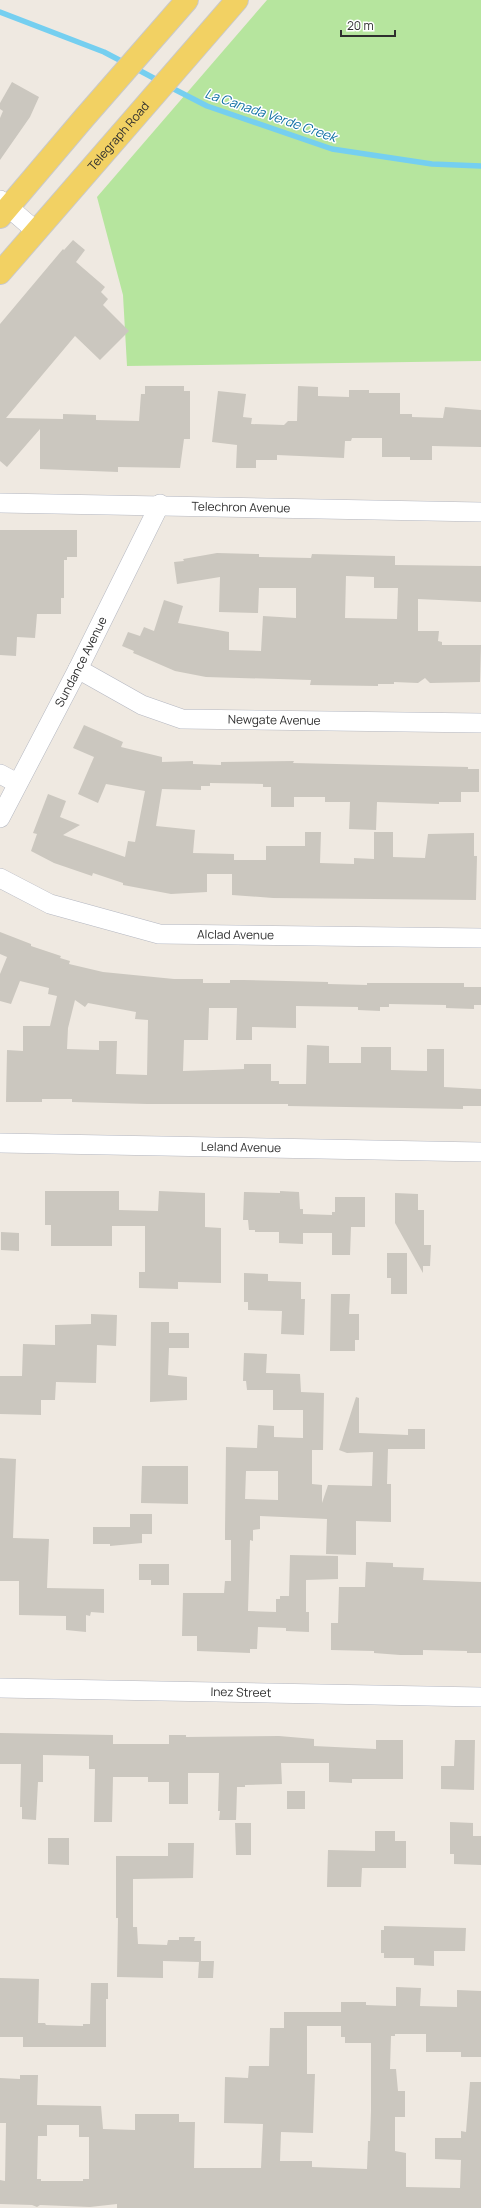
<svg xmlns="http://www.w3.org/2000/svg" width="481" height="2208" font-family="Manrope,sans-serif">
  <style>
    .green { fill: #b6e59e }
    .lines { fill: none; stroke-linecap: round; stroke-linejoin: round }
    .stream { stroke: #75cff0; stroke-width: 5.5 }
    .building { fill: #cbc7bf; fill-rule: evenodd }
    .minor-casing { stroke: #b4b7c1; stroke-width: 20 }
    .major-casing { stroke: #c9c9c9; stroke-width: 24 }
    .minor { stroke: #fff; stroke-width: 19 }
    .major { stroke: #f2d163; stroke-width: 22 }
    .labels { text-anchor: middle; stroke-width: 3; stroke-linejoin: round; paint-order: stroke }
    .street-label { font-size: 12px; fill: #2e2e2e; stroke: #fff }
    .water-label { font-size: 13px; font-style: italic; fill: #0d6fa3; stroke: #fff }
  </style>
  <rect width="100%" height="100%" fill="#efe9e1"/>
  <!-- green -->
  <polygon class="green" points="267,0 481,0 481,361 127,366 123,295 97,197"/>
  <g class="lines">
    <!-- stream -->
    <g class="stream">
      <polyline points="0,12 104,52 125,63"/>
      <polyline points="133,67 161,82"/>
      <polyline points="168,86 207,106 332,149 432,164 481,166"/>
    </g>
  </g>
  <!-- building -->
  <g class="building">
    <polygon points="12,82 39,97 30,117 0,160 0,118 3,111 0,109 0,103"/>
    <polygon points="73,240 85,250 76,262 105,287 101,292 108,299 103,305 129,331 100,360 75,336 6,418 63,419 63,414 96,415 96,420 139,421 141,394 145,394 145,386 184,386 184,391 190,391 190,439 184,439 180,468 118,467 118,472 40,469 40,429 7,467 0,461 0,324 63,249 64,250"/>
    <polygon points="298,386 318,387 318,396 349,397 349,390 369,390 369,393 400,393 400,414 412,414 412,417 443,418 445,407 481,410 481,447 432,446 432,460 410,460 410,457 382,457 382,438 352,438 351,441 345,441 344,458 277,455 277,460 256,460 256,468 236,468 237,445 212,442 218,391 246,394 243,417 252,418 251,424 284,425 288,421 297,421"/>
    <polygon points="0,530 77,530 77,557 67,557 67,560 64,560 64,598 61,598 61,614 37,614 35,638 17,637 16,656 0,655"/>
    <path d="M 217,553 L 259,554 L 259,557 L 311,558 L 312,554 L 395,556 L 395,565 L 481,566 L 481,602 L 418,599 L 418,631 L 439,631 L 438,641 L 442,642 L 442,645 L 481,645 L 480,682 L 430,683 L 425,678 L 418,683 L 394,682 L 394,684 L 378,684 L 378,686 L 310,685 L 311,680 L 206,677 L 175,671 L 138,655 L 133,653 L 134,651 L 122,646 L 128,632 L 140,636 L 144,627 L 154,631 L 164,600 L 183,606 L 178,623 L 229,632 L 229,650 L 261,651 L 263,616 L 296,618 L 296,588 L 259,588 L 258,613 L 219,612 L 220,577 L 177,584 L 174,562 L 184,561 L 183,559 ZM 346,576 L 374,577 L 374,588 L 398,588 L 397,619 L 345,618 Z"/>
    <polygon points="84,725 123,742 121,747 162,757 162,762 193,761 193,764 221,765 221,762 294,761 293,763 468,767 468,769 479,769 479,792 461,792 461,802 439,802 439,804 377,802 376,830 349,829 350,802 325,802 325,797 294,797 294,807 271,807 271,787 263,787 263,784 210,783 210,786 201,786 201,790 162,789 156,826 195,830 193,853 234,854 234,860 266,860 266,846 305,846 305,832 321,832 320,863 354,864 354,858 374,859 374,832 393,832 393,857 425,858 428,834 474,833 474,856 477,856 476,900 273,898 232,895 232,874 207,874 207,892 171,894 123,885 123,883 93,873 92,876 54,863 31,851 37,834 33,833 48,794 66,801 60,817 80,825 63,835 125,857 128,841 135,842 145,791 106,784 98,803 78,794 94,757 73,748"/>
    <path d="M 0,932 L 31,944 L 31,946 L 61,956 L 60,958 L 70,961 L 69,964 L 103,972 L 174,979 L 203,979 L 203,983 L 230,983 L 230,980 L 243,980 L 328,982 L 328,984 L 367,985 L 367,983 L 464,983 L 464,987 L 481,987 L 481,1005 L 474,1005 L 474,1009 L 446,1008 L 446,1005 L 389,1004 L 389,1007 L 380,1007 L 380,1011 L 358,1010 L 358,1007 L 296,1006 L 296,1028 L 252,1027 L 252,1040 L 236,1040 L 237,1008 L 209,1008 L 208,1040 L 184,1040 L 183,1071 L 244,1069 L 244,1064 L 271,1064 L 271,1081 L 279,1081 L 279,1084 L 306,1084 L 307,1045 L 329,1046 L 329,1063 L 361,1063 L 361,1047 L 391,1047 L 391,1070 L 427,1071 L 427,1049 L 444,1049 L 444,1087 L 481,1089 L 481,1106 L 463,1106 L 463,1109 L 288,1106 L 288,1104 L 147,1104 L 72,1102 L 72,1099 L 42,1099 L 42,1102 L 6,1102 L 7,1050 L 23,1051 L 23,1026 L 50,1026 L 57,996 L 48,994 L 49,988 L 20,981 L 11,1004 L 0,1001 L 0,974 L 7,957 L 0,954 ZM 75,1000 L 85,1007 L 88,1003 L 136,1012 L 135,1019 L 148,1020 L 147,1075 L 116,1074 L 117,1041 L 99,1041 L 99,1050 L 67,1049 L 68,1028 Z"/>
    <polygon points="45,1191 119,1191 119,1210 158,1211 159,1191 205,1193 205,1227 221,1228 221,1283 178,1282 178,1289 139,1288 139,1272 145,1272 145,1226 112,1226 112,1246 51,1246 51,1225 45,1225"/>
    <polygon points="280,1191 299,1192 300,1209 303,1209 303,1214 332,1215 332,1212 335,1212 335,1197 365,1197 365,1227 351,1227 350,1255 332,1255 332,1233 303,1233 303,1244 279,1243 279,1232 255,1232 255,1230 249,1230 248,1220 243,1220 244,1192 280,1193"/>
    <polygon points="395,1193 418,1194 418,1210 424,1210 424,1245 431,1245 430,1266 423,1266 423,1273 395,1223"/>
    <polygon points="1,1232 19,1233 19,1251 1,1250"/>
    <polygon points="387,1253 407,1253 407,1294 391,1294 391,1278 387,1278"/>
    <polygon points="244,1273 268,1274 268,1281 301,1282 301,1299 305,1299 304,1335 281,1334 282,1311 248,1310 248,1302 244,1302"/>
    <polygon points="331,1294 350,1294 349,1314 359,1314 359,1340 355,1340 355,1351 330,1351"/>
    <polygon points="91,1314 117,1315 116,1346 97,1345 96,1383 56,1382 55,1400 41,1400 41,1415 0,1414 0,1376 22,1376 23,1344 55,1345 55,1325 91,1324"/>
    <polygon points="151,1322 169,1322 169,1333 189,1333 189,1348 169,1348 168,1375 187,1377 187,1400 150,1402"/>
    <path d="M 244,1353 L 267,1354 L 266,1373 L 300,1374 L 301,1392 L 324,1393 L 323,1450 L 312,1450 L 312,1484 L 322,1485 L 322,1503 L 328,1485 L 372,1486 L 373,1452 L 347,1453 L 339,1450 L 356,1397 L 359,1398 L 359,1433 L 408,1435 L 408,1429 L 425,1429 L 425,1449 L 388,1449 L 387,1484 L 391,1484 L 391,1522 L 356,1521 L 356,1555 L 326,1554 L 327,1519 L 260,1516 L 260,1529 L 253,1530 L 253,1541 L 250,1540 L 248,1611 L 276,1612 L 276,1599 L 280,1599 L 280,1596 L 289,1596 L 290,1555 L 338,1556 L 338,1579 L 306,1580 L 306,1612 L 309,1612 L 309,1632 L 286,1631 L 286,1628 L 258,1627 L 257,1649 L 250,1649 L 250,1653 L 197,1651 L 197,1636 L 182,1636 L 183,1593 L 224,1593 L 225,1581 L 231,1581 L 231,1540 L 225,1540 L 225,1530 L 226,1447 L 257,1448 L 258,1425 L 274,1426 L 274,1437 L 303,1438 L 303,1410 L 273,1410 L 273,1390 L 247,1390 L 246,1381 L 243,1381 ZM 246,1471 L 278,1471 L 278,1500 L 245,1499 Z"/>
    <polygon points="0,1458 16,1459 13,1538 49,1539 47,1588 104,1589 104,1613 91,1612 90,1616 86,1615 86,1632 66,1630 66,1616 19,1615 19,1581 0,1581"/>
    <polygon points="142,1466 188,1466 188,1504 141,1503"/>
    <polygon points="130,1514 152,1514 152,1534 142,1534 142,1543 110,1546 110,1544 93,1544 93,1527 130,1527"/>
    <polygon points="366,1562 393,1563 393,1567 424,1568 423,1580 481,1582 481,1653 467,1653 467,1651 423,1650 423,1655 400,1655 374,1653 374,1651 331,1650 331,1623 338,1623 339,1587 365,1587"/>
    <polygon points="139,1564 169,1564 169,1585 151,1585 151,1580 139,1580"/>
    <polygon points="0,1733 113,1735 113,1744 169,1744 169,1735 186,1735 186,1737 279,1736 314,1739 314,1746 376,1749 376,1740 403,1740 403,1779 352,1779 352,1783 329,1782 329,1763 281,1763 282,1784 245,1785 245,1787 237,1787 236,1820 219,1820 220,1811 218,1811 219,1773 188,1773 188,1804 169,1804 169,1782 148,1782 148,1777 113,1777 112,1822 94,1822 95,1769 89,1769 89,1756 43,1755 43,1782 38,1782 36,1820 22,1819 22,1807 20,1807 21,1764 0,1764"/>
    <polygon points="455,1740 475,1740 474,1790 441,1789 441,1766 454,1766"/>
    <rect x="287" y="1791" width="18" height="18"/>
    <polygon points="450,1822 473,1823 473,1836 481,1836 481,1865 454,1864 454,1854 450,1854"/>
    <polygon points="235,1823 251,1823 251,1855 236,1855"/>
    <polygon points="375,1831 395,1831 395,1841 406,1841 406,1868 362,1868 361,1887 327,1887 328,1850 375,1851"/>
    <polygon points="48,1838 69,1838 69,1865 48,1864"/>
    <polygon points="168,1843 194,1843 193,1878 133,1879 133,1927 137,1927 138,1944 167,1945 168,1940 179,1940 179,1937 195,1937 194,1941 201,1941 201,1961 214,1961 213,1978 198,1978 199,1962 163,1961 163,1978 117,1977 118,1918 116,1918 116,1856 168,1856"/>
    <polygon points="384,1926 466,1928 465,1951 434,1951 434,1966 414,1965 414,1958 384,1958 384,1953 381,1953 381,1930 384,1930"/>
    <polygon points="0,1978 39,1979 38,2023 45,2023 46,2025 83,2026 83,2024 90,2024 91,1983 108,1983 108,1999 106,1999 106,2047 23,2047 23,2037 0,2037"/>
    <path d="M 396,1987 L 421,1988 L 420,2006 L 457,2007 L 457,1990 L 481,1991 L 481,2057 L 461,2057 L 461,2052 L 426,2052 L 426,2034 L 395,2034 L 395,2036 L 391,2036 L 390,2069 L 396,2069 L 398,2091 L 405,2091 L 405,2117 L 395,2117 L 395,2151 L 406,2153 L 406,2187 L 460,2188 L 461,2160 L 435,2159 L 435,2138 L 461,2138 L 461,2131 L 466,2132 L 470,2082 L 481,2082 L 481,2208 L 117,2208 L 117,2204 L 90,2207 L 40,2205 L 37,2207 L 32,2205 L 0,2204 L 0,2180 L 5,2181 L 6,2123 L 0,2123 L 0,2078 L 20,2079 L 20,2075 L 38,2075 L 37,2105 L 101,2106 L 103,2129 L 135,2130 L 135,2114 L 179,2114 L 179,2122 L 195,2122 L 194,2168 L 261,2168 L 263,2124 L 224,2123 L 225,2077 L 248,2078 L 249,2066 L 269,2066 L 270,2028 L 284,2028 L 284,2012 L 341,2012 L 341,2002 L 366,2002 L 366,2005 L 396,2006 ZM 307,2026 L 341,2026 L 341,2037 L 345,2037 L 345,2043 L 371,2043 L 371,2111 L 370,2141 L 368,2141 L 367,2169 L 312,2167 L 312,2161 L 280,2161 L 281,2132 L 313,2133 L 315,2074 L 307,2074 ZM 47,2125 L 79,2125 L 79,2137 L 89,2137 L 89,2179 L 83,2179 L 83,2181 L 41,2181 L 41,2179 L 37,2179 L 38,2136 L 47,2136 Z"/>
  </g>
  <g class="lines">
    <defs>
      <g id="minor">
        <polyline points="0,200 36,231"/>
        <path id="s1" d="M 0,503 L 481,512"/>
        <path id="s2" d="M 78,669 L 142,705 L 182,719 L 481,723"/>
        <polyline points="0,774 17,783"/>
        <path id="s3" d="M 0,818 L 78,669 L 160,504"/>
        <path id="s4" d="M 0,878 L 50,904 L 159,934 L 481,938"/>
        <path id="s5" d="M 0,1143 L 481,1152"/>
        <path id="s6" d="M 0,1688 L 481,1697"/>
      </g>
      <g id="major">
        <polyline points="0,217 84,118 187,0"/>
        <path id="s7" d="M 0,273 L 237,0"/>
      </g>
    </defs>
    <!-- minor casing -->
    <use href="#minor" class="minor-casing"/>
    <!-- major casing -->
    <use href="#major" class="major-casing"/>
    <!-- minor -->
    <use href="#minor" class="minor"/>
    <!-- major -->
    <use href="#major" class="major"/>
  </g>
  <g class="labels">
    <!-- street labels -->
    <g class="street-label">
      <text dy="4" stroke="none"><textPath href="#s7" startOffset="181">Telegraph Road</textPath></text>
      <text dy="4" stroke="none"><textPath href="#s1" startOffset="241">Telechron Avenue</textPath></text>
      <text dy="4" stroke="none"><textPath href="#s3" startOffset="176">Sundance Avenue</textPath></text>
      <text dy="4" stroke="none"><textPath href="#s2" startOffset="208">Newgate Avenue</textPath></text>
      <text dy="4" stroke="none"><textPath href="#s4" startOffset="246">Alclad Avenue</textPath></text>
      <text dy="4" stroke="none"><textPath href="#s5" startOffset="241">Leland Avenue</textPath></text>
      <text dy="4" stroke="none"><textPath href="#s6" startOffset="241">Inez Street</textPath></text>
    </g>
    <!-- water labels -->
    <g class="water-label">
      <text transform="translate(271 115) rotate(19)" y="5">La Canada Verde Creek</text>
    </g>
  </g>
  <!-- scale -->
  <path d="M341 30v6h54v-6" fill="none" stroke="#2e2e2e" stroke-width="2"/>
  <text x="347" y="30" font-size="12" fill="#2e2e2e" stroke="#ffffff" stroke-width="3" paint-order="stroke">20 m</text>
</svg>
